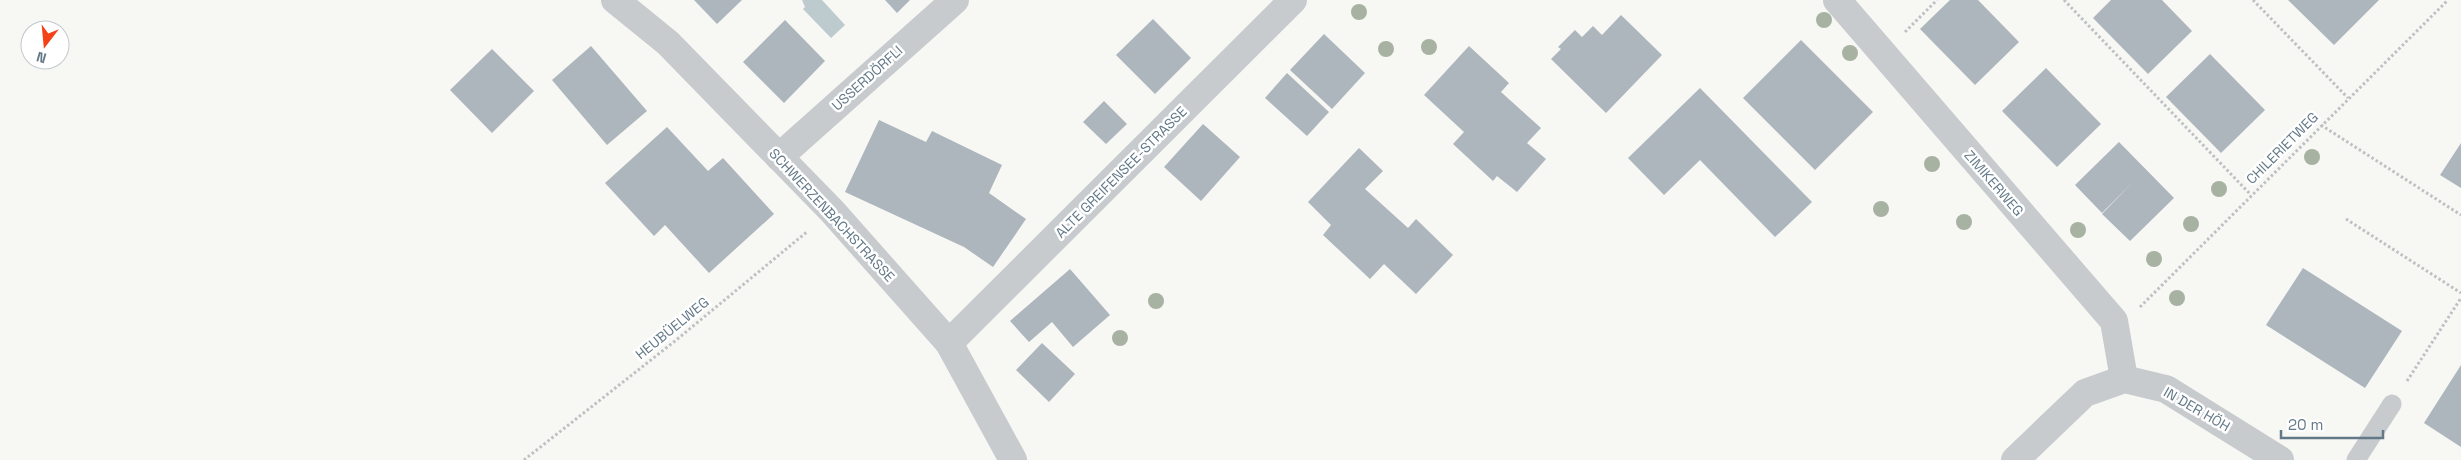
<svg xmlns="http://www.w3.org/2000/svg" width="2461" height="460" font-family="'Space Grotesk',sans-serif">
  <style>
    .water { fill: #bdcace }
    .building { fill: #adb6bc }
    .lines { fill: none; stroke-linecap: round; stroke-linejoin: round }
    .path { stroke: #bec1c3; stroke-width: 3; stroke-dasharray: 2.5 2.5; stroke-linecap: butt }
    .lane { stroke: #c7cbce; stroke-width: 19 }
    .street { stroke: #c7cbce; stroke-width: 28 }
    .tree { fill: #a7b2a2 }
    .labels { text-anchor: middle; stroke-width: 5; stroke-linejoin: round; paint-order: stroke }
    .street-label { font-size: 14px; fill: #637988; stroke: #fff }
  </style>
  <rect width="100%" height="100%" fill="#f7f7f4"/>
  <!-- water -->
  <polygon class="water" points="802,0 822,0 845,25 831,38 803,9 805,7"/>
  <!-- building -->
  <g class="building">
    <polygon points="694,0 742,0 717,24"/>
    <polygon points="885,0 910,0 897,13"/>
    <polygon points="1950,0 1978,0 2019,42 1975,85 1920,29"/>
    <polygon points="2111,0 2162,0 2192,31 2148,74 2093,18"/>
    <polygon points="2288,0 2379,0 2334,45"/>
    <polygon points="1621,15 1662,55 1606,113 1551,59 1561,49 1558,47 1575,30 1582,37 1593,26 1602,35"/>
    <polygon points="1153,19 1191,58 1155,94 1116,55"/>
    <polygon points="785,20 825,61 784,103 743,62"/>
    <polygon points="1324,34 1365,73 1332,109 1290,70"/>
    <polygon points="1801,40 1873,112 1815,170 1743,98"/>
    <polygon points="591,46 647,111 607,145 552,80"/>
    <polygon points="1469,46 1509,83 1501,92 1541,128 1527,143 1546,159 1517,192 1497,176 1493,181 1453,144 1464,132 1424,95"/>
    <polygon points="492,49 534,91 492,133 450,90"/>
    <polygon points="2210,54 2265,110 2221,153 2166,97"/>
    <polygon points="2046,68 2101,124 2057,167 2002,111"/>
    <polygon points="1287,73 1329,112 1307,136 1265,98"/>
    <polygon points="1700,88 1812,202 1775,237 1700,160 1664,195 1628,158"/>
    <polygon points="1104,101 1127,124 1106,144 1083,122"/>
    <polygon points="879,120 926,142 932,131 1002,165 989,193 1026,219 993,267 964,247 845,192"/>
    <polygon points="1203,124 1240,157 1201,201 1164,167"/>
    <polygon points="667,127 708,171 723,158 774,214 709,273 665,225 654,236 605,183"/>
    <polygon points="2119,142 2174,198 2130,241 2102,214 2132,183 2102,213 2075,185"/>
    <polygon points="2461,143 2461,188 2440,175"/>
    <polygon points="1359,148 1383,171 1365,189 1408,228 1416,219 1453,255 1416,294 1384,264 1370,279 1323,235 1331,225 1308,202"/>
    <polygon points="2303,268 2402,331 2365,388 2266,325"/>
    <polygon points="1070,269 1110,315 1073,347 1052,322 1029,342 1010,321"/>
    <polygon points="1042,343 1075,374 1049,402 1016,370"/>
    <polygon points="2461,365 2461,447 2424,423"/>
  </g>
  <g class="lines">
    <!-- path -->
    <g class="path">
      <polyline points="2064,0 2251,195"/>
      <polyline points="2253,0 2348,98"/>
      <polyline points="1905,32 1937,0"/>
      <polyline points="2321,125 2461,215"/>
      <polyline points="2346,219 2461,293"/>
      <polyline points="2140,307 2448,0"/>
      <polyline points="2407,381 2461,298"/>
      <polyline points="524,460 675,341 808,231"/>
    </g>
    <!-- lane -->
    <polyline class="lane" points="2356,460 2392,404"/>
    <!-- street -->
    <g class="street">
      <polyline points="615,0 668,43 832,211 949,343 1013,460"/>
      <polyline points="1837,0 2114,321 2124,379"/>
      <polyline points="779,157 955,0"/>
      <polyline points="949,343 1293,0"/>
      <polyline points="2015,460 2085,393 2124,379 2166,389 2280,460"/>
    </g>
  </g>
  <!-- trees -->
  <g class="tree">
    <circle cx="1359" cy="12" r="8"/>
    <circle cx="1824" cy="20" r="8"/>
    <circle cx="1429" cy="47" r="8"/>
    <circle cx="1386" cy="49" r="8"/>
    <circle cx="1850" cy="53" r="8"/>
    <circle cx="2312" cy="157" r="8"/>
    <circle cx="1932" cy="164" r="8"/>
    <circle cx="2219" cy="189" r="8"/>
    <circle cx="1881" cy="209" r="8"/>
    <circle cx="1964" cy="222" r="8"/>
    <circle cx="2191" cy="224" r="8"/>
    <circle cx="2078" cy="230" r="8"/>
    <circle cx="2154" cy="259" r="8"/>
    <circle cx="2177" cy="298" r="8"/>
    <circle cx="1156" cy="301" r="8"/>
    <circle cx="1120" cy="338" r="8"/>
  </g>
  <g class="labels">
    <!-- street labels -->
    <g class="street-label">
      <text transform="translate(867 78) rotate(-42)" y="5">USSERDÖRFLI</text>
      <text transform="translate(2282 148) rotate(-45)" y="5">CHILERIETWEG</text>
      <text transform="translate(1121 172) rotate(-45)" y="5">ALTE GREIFENSEE-STRASSE</text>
      <text transform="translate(1994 183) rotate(49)" y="5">ZIMIKERWEG</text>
      <text transform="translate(832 215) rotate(47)" y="5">SCHWERZENBACHSTRASSE</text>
      <text transform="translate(672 328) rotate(-39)" y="5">HEUBÜELWEG</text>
      <text transform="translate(2197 409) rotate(30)" y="5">IN DER HÖH</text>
    </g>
  </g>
  <!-- north arrow -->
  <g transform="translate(45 45) rotate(196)"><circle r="24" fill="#ffffff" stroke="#c1c9cf"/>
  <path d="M0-4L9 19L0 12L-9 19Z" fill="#f34218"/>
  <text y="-8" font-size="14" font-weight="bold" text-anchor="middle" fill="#637988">N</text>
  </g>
  <!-- scale -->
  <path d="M2281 430v8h102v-8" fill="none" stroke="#637988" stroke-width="2.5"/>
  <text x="2288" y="430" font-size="15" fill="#637988" stroke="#ffffff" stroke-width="4" paint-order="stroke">20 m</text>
</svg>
